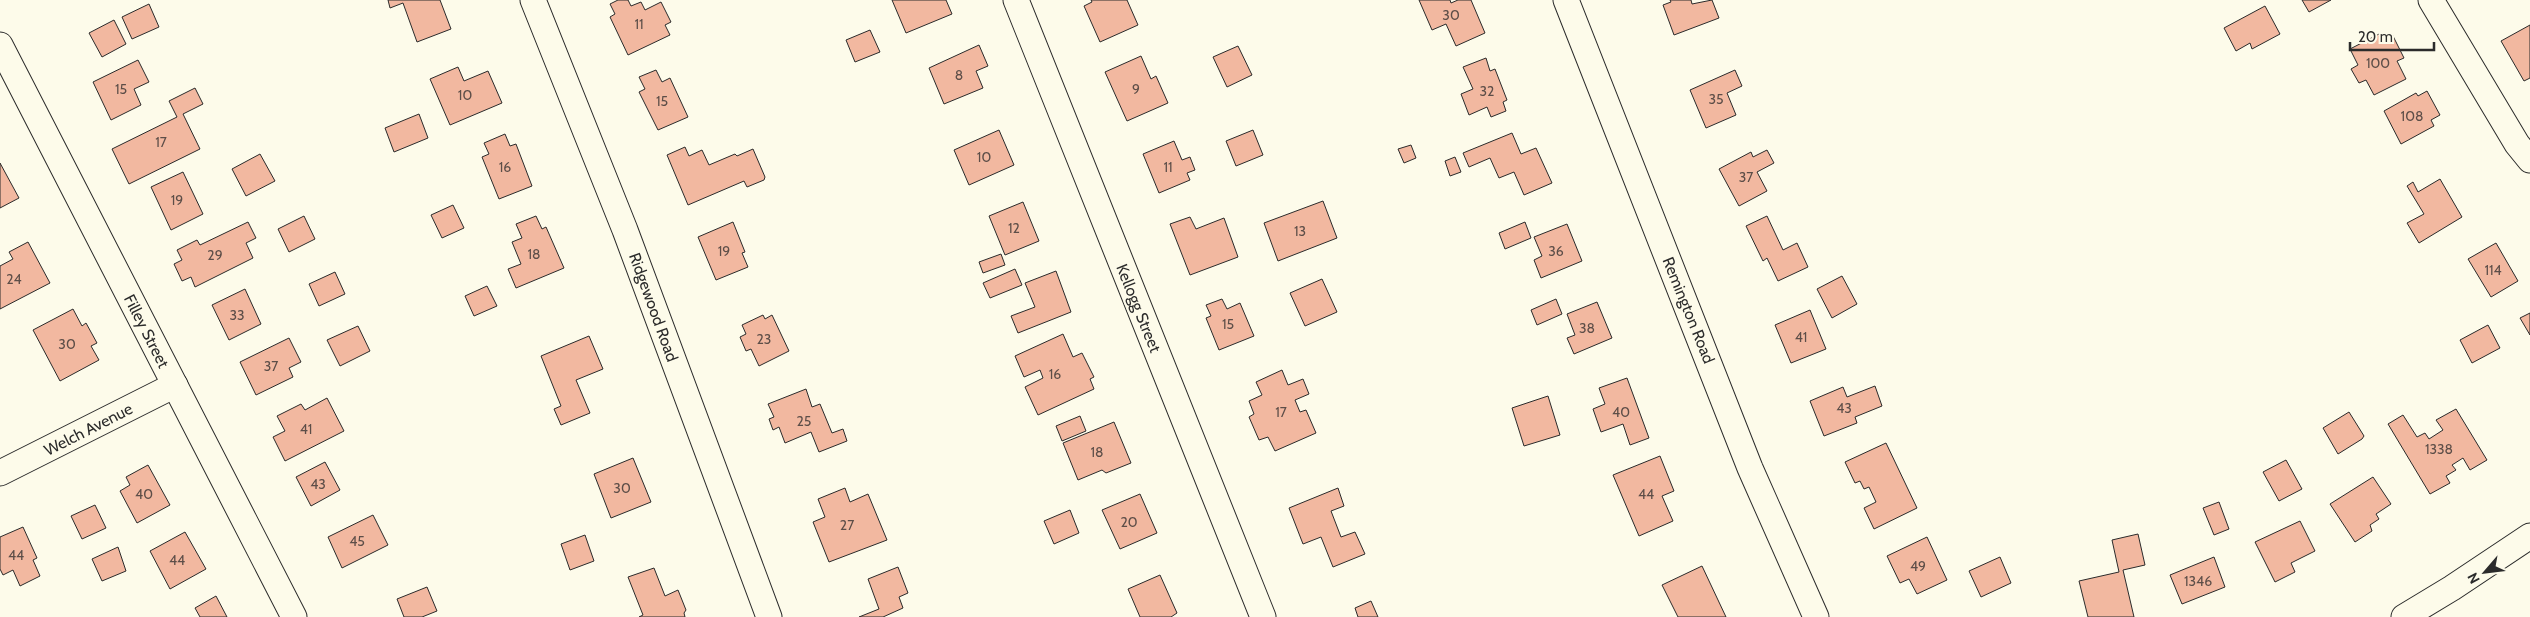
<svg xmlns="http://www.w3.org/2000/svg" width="2530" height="617" font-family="Cabin,sans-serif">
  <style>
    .building { fill: #f2b8a0; stroke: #2b2b2b }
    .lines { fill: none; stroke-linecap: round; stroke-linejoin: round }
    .street-casing { stroke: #2b2b2b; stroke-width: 27 }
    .street { stroke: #fdfbea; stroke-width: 25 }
    .labels { text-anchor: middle; stroke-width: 4; stroke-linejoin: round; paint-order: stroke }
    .number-label { font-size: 14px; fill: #5d4e48 }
    .street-label { font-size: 16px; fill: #2b2b2b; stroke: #fdfbea }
  </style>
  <rect width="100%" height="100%" fill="#fdfbea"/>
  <!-- building -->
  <g class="building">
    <polygon points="388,0 440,0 451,29 417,42 403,3 390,8"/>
    <polygon points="618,0 628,0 631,6 641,2 645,10 661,2 671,22 665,25 670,35 628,55 610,17 615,14 610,4"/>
    <polygon points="892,0 946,0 952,14 906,33"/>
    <polygon points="1091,0 1127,0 1138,25 1100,42 1084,6 1092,2"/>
    <polygon points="1419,0 1450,0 1451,3 1458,0 1471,0 1485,33 1456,46 1446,24 1432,30"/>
    <polygon points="1670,0 1691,0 1692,4 1712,0 1719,18 1674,35 1663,5 1671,2"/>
    <polygon points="2302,0 2331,0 2309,12"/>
    <polygon points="149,4 159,27 132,39 122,17"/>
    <polygon points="2265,6 2280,34 2252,49 2250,43 2236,51 2224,28"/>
    <polygon points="114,20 126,44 102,57 89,33"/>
    <polygon points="2530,25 2530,78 2524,81 2501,41"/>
    <polygon points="870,30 880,52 855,62 846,40"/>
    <polygon points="2381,33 2384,38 2392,34 2404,58 2397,61 2406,79 2374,95 2366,80 2359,83 2351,69 2358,65 2350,49"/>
    <polygon points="979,45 988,66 976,71 983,88 944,104 929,68"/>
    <polygon points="1238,46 1252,75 1227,87 1213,57"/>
    <polygon points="1141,56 1151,79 1156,76 1168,103 1127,121 1105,72"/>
    <polygon points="1486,58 1490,71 1495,69 1507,100 1503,102 1506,111 1491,117 1487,107 1469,115 1461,94 1473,89 1463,67"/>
    <polygon points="138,60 149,82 134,89 141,105 111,120 93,82"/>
    <polygon points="458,67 464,81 488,71 502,103 450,125 430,79"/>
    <polygon points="656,70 662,82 670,78 688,117 658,130 639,92 645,89 639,77"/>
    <polygon points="1735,70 1742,86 1727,93 1736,115 1706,128 1690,90"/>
    <polygon points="195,88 203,104 183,114 200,149 129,184 112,149 177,117 169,101"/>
    <polygon points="2427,91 2440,115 2431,120 2434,126 2401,144 2384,111 2416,93 2418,96"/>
    <polygon points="419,114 428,138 394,152 385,128"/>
    <polygon points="999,130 1014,165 969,185 954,150"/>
    <polygon points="1253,130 1263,155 1236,166 1226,141"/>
    <polygon points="1512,133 1521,154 1536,148 1552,183 1524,195 1514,172 1499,178 1490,158 1469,167 1463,153"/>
    <polygon points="505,134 510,146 516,144 532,186 499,199 482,157 489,154 484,143"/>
    <polygon points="1174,141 1182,160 1190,157 1195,170 1187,173 1190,180 1159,193 1143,154"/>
    <polygon points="1411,145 1416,158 1404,163 1398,149"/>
    <polygon points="685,147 689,156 702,150 709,165 735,154 737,156 753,149 765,177 764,180 747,187 744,181 688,205 667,155"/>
    <polygon points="1767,150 1774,163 1757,172 1767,191 1739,206 1719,169 1751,152 1753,157"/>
    <polygon points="260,154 275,181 246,196 232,169"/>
    <polygon points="1455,157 1461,172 1450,176 1445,161"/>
    <polygon points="0,163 19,198 0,208"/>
    <polygon points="183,172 203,214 171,230 151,187"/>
    <polygon points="2440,179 2462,217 2419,243 2407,223 2424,214 2407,186 2413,182 2418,192"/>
    <polygon points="1323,201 1337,238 1278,261 1264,223"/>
    <polygon points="1023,202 1039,241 1005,255 989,216"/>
    <polygon points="453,205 464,228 442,238 431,215"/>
    <polygon points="304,216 315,239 289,252 278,229"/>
    <polygon points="536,216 542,229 546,227 564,268 516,288 508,269 521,264 512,242 522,238 516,224"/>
    <polygon points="1767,216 1783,250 1797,243 1808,267 1778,281 1767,258 1763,261 1746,226"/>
    <polygon points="1190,217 1196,229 1224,218 1238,257 1190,275 1170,224"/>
    <polygon points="248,222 256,238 246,243 253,258 195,287 191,277 182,281 174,264 182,260 177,250 197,240 200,245"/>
    <polygon points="733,222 745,252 742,253 748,267 716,280 698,237"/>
    <polygon points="1525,222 1531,238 1505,249 1499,233"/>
    <polygon points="1567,224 1582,261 1541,278 1534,260 1542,256 1534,237"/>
    <polygon points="28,242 50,283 0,309 0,266 13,259 9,252"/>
    <polygon points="2496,243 2518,281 2491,297 2468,259"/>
    <polygon points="1001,254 1005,265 983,273 979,262"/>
    <polygon points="1015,269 1022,285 990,298 983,283"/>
    <polygon points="1056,271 1071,312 1018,333 1011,316 1035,307 1025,283"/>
    <polygon points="335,272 345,294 319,306 309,284"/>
    <polygon points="1842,276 1857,304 1832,318 1817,289"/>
    <polygon points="1322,279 1337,312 1305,326 1290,293"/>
    <polygon points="487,286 497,306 474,316 465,296"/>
    <polygon points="245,289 261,324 229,340 212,305"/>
    <polygon points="1222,299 1227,309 1240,303 1254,336 1219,350 1206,318 1211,316 1206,305"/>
    <polygon points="1556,299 1562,314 1537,325 1531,310"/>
    <polygon points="1597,302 1612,338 1574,354 1567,338 1575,335 1567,314"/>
    <polygon points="73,309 82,326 86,323 97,343 91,346 99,360 60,381 33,330"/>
    <polygon points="1810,310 1826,349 1791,363 1775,325"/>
    <polygon points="2530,313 2530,335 2520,318"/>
    <polygon points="763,315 765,319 772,315 789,351 759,366 751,349 746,351 740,337 746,334 742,325"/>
    <polygon points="2488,325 2500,348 2472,363 2460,340"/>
    <polygon points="358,326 370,351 340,366 327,340"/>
    <polygon points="1063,334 1073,357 1082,353 1094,377 1090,379 1094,389 1038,415 1025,387 1043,378 1040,370 1024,377 1015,356"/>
    <polygon points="589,336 603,369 576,380 590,413 561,425 554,409 561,406 541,356"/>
    <polygon points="289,338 301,362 289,368 293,377 256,395 240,362"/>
    <polygon points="1282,370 1288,385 1303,379 1309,394 1295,400 1300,412 1306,410 1316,433 1275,451 1268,437 1259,440 1249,417 1254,414 1249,401 1262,395 1256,382"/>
    <polygon points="1627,378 1649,438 1630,445 1623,424 1601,432 1593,409 1605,404 1599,388"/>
    <polygon points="1875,386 1882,406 1855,417 1857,423 1824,436 1810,401 1843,387 1847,397"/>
    <polygon points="806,389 812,407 820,404 832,433 843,429 847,441 819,452 811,432 785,443 779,427 773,430 769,419 774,417 768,404"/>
    <polygon points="1548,396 1560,435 1524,446 1512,408"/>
    <polygon points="327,398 344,431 285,461 273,437 285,431 277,416 301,404 305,410"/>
    <polygon points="2456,409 2487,460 2470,470 2463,458 2452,465 2456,470 2446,476 2450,483 2430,494 2388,424 2403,415 2417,437 2425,433 2429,439 2443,430 2436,420"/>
    <polygon points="2349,412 2364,436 2362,439 2338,454 2323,428"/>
    <polygon points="1080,416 1086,431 1062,441 1056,426"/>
    <polygon points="1114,422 1131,463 1106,473 1102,470 1078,480 1063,443"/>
    <polygon points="1886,443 1917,508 1874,529 1864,508 1876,502 1869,487 1864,489 1860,481 1855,483 1845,462"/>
    <polygon points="1660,456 1674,491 1662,496 1673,521 1639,536 1613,475"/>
    <polygon points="633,458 651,502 611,518 594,474"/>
    <polygon points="2286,460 2302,489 2279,501 2263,472"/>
    <polygon points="325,462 340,490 311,506 296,477"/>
    <polygon points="148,465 170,505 137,523 120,491 130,485 126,477"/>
    <polygon points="2373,477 2391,504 2376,514 2379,519 2370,525 2372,531 2355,542 2330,504"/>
    <polygon points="845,488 850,502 868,494 887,540 829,562 813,522 825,517 818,499"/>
    <polygon points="1338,488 1344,506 1331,511 1341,537 1355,532 1365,554 1333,567 1321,537 1303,544 1289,508"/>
    <polygon points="1140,494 1157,533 1120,549 1102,510"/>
    <polygon points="2219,502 2229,529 2214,535 2203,508"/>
    <polygon points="95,505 106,528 82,539 71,516"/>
    <polygon points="1070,510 1079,533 1054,544 1044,521"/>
    <polygon points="373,515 388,545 342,568 328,537"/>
    <polygon points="2300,521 2315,551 2291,563 2295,572 2275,582 2255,542"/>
    <polygon points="23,527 37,558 33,560 40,576 20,586 13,570 3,575 0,569 0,537"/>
    <polygon points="185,532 206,569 170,589 150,551"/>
    <polygon points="2138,534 2145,565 2123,570 2134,617 2088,617 2079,581 2119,572 2112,540"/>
    <polygon points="585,535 594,561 570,570 561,544"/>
    <polygon points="1927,537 1947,580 1917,594 1909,579 1900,583 1887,556"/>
    <polygon points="118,547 126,571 102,581 92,559"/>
    <polygon points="2000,557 2011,583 1981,597 1969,571"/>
    <polygon points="2214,557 2225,587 2182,604 2170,575"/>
    <polygon points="1702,566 1726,617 1678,617 1662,585"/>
    <polygon points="898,567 908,593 899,597 903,608 883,617 859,617 879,609 868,579"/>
    <polygon points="654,568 665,596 678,590 686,610 684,613 685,617 639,617 643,615 628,577"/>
    <polygon points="1160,575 1177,613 1171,617 1140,617 1128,589"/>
    <polygon points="427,587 437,611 422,617 404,617 397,599"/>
    <polygon points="216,596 227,617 200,617 195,608"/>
    <polygon points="1371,601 1378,617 1358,617 1355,608"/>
  </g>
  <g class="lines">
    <defs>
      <g id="street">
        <polyline points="533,0 625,230 769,617"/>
        <polyline points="1016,0 1263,617"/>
        <polyline points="1566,0 1750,468 1816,617"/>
        <polyline points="2431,0 2517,144 2530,160"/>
        <polyline points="0,45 294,617"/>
        <polyline points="0,473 175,385"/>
        <polyline points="2404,617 2452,588 2530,536"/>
      </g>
    </defs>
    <!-- street casing -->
    <use href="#street" class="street-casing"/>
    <!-- street -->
    <use href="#street" class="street"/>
  </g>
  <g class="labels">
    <!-- number labels -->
    <g class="number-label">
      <text x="1451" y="20">30</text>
      <text x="639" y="29">11</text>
      <text x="2378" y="68">100</text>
      <text x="959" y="80">8</text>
      <text x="121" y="94">15</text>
      <text x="1136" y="94">9</text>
      <text x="1487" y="96">32</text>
      <text x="465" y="100">10</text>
      <text x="1716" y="104">35</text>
      <text x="662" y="106">15</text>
      <text x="2412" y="121">108</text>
      <text x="161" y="147">17</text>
      <text x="984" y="162">10</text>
      <text x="505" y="172">16</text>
      <text x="1168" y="172">11</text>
      <text x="1746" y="182">37</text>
      <text x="177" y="205">19</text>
      <text x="1014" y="233">12</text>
      <text x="1300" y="236">13</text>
      <text x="724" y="256">19</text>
      <text x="1556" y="256">36</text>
      <text x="534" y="259">18</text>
      <text x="215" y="260">29</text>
      <text x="2493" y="275">114</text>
      <text x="14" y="284">24</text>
      <text x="237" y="320">33</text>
      <text x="1228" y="329">15</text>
      <text x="1587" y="333">38</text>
      <text x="1801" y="342">41</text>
      <text x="764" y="344">23</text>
      <text x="67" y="349">30</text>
      <text x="271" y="371">37</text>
      <text x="1055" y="379">16</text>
      <text x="1844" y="413">43</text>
      <text x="1281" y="417">17</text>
      <text x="1621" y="417">40</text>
      <text x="804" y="426">25</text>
      <text x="306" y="434">41</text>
      <text x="2439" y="454">1338</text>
      <text x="1097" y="457">18</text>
      <text x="318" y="489">43</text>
      <text x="622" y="493">30</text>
      <text x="144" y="499">40</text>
      <text x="1646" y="499">44</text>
      <text x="1129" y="527">20</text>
      <text x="847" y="530">27</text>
      <text x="357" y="546">45</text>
      <text x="16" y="560">44</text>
      <text x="177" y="565">44</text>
      <text x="1918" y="571">49</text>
      <text x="2198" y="586">1346</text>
    </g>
    <!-- street labels -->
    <g class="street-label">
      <text transform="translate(654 307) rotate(70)" y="6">Ridgewood Road</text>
      <text transform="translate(1139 308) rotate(68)" y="6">Kellogg Street</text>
      <text transform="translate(1689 310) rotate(68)" y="6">Remington Road</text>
      <text transform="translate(147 331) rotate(63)" y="6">Filley Street</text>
      <text transform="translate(88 429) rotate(-27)" y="6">Welch Avenue</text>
    </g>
  </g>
  <!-- north arrow -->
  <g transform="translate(2485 572) rotate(242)" stroke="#fdfbea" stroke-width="4" paint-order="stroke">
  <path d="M0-4L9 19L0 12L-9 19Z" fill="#2b2b2b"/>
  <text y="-8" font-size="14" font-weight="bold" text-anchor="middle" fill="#2b2b2b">N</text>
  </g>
  <!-- scale -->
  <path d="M2350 42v8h84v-8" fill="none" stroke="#2b2b2b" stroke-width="2.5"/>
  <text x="2358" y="42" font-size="15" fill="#2b2b2b" stroke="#fdfbea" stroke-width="4" paint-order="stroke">20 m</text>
</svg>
